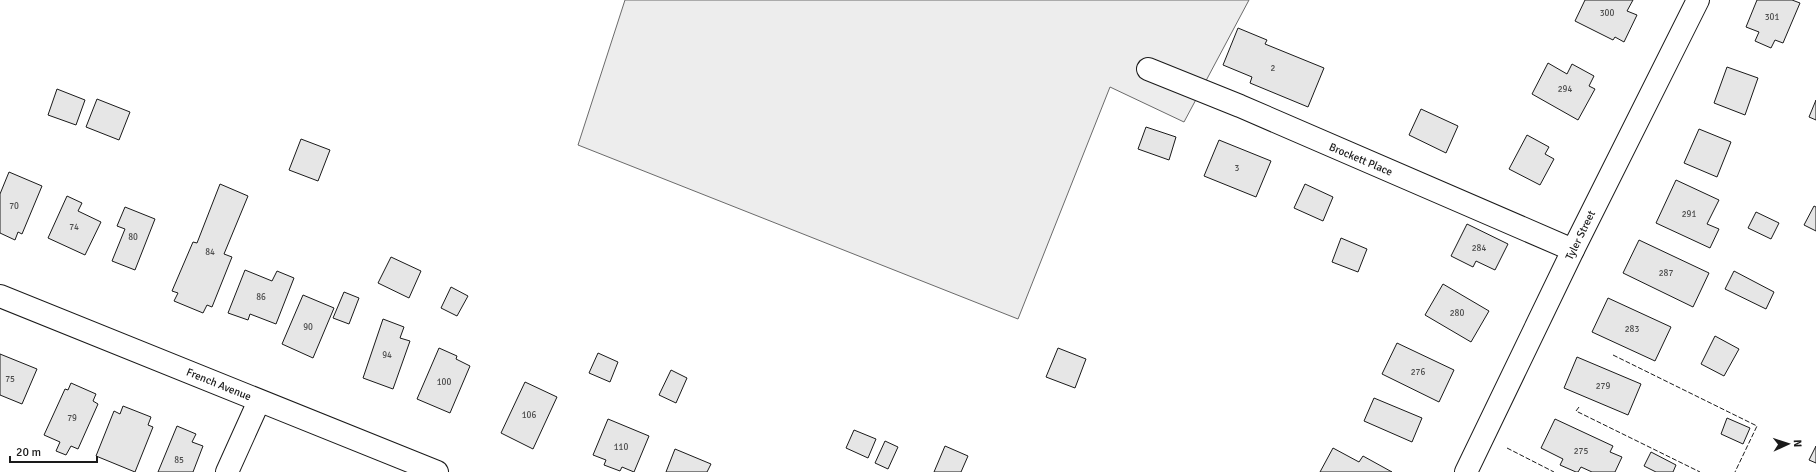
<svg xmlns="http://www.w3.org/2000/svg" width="1816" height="472" font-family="Signika,sans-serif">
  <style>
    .built { fill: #ededed; stroke: #6a6a6a }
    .building { fill: #e6e6e6; stroke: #1a1a1a }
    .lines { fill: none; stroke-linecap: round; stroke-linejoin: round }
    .minor-casing { stroke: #1a1a1a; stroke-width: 24 }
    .minor { stroke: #fff; stroke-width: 22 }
    .fence { stroke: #1a1a1a; stroke-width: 1; stroke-dasharray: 5 2; stroke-linecap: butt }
    .labels { text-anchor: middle; stroke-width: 3; stroke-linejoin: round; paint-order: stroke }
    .number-label { font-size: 9px; fill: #4d4d4d }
    .street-label { font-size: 11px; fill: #1a1a1a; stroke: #fff }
  </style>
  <rect width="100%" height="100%" fill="#fff"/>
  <!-- built -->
  <polygon class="built" points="625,0 1249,0 1184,122 1110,87 1018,319 578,145"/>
  <!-- building -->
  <g class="building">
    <polygon points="1585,0 1633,0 1627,11 1637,15 1624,42 1615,37 1613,40 1575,21"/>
    <polygon points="1757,0 1792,0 1800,3 1783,43 1775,40 1771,48 1755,41 1759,32 1746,27"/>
    <polygon points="1238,28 1267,40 1265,44 1324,68 1308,107 1250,83 1252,77 1223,65"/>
    <polygon points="1548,63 1567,74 1572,64 1594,76 1589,86 1595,89 1578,120 1532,94"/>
    <polygon points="1727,67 1758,78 1745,115 1714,103"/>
    <polygon points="57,89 85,100 76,125 48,115"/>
    <polygon points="97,99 130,112 119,140 86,127"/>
    <polygon points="1816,100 1816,120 1809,117"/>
    <polygon points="1421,109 1458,126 1446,153 1409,135"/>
    <polygon points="1146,127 1176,137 1169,160 1138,149"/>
    <polygon points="1699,129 1731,142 1717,177 1684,163"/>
    <polygon points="1527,135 1549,147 1545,154 1554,159 1540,185 1509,169"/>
    <polygon points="301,139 330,150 318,181 289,170"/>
    <polygon points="1219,140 1271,161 1256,197 1204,176"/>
    <polygon points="9,172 42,186 22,234 18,232 15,240 0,233 0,194"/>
    <polygon points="1676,180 1719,200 1707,224 1719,229 1710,248 1656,223"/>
    <polygon points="220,184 248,196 224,254 232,257 212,307 207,305 203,313 174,301 178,293 172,291 193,242 197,243"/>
    <polygon points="1305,184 1333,197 1323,221 1294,208"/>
    <polygon points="67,196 82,203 78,211 101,222 85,255 48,238"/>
    <polygon points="1814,206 1816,207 1816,231 1804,225"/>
    <polygon points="125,207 155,219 135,270 112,261 125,229 117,226"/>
    <polygon points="1756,212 1779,223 1771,239 1748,228"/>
    <polygon points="1467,224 1508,244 1495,270 1476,261 1473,267 1451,256"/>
    <polygon points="1341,238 1367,249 1358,272 1332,262"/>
    <polygon points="1639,240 1709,273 1693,307 1623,273"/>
    <polygon points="391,257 421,271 409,298 378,283"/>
    <polygon points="245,270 272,281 277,271 294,278 276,324 250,314 248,320 228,313"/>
    <polygon points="1734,271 1774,292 1766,309 1725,289"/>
    <polygon points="1443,284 1489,311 1471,342 1425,315"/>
    <polygon points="451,287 468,296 457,316 441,308"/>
    <polygon points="344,292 359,298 349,324 333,318"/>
    <polygon points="303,295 334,308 313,358 282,344"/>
    <polygon points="1608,298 1671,327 1655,361 1592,332"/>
    <polygon points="383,319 404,327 400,338 410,341 393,389 363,378"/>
    <polygon points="1715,336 1739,349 1724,376 1701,364"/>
    <polygon points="1397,343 1454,370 1439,402 1382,374"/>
    <polygon points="439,348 457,356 456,359 470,366 450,413 417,399"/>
    <polygon points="1058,348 1086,359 1075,388 1046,377"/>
    <polygon points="598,353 618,362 610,382 589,373"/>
    <polygon points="0,354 37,369 22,404 0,395"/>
    <polygon points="1577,357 1641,384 1628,415 1564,388"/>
    <polygon points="671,370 687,378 676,403 659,395"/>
    <polygon points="525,382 557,397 533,449 501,433"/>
    <polygon points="71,383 96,394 93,401 98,404 78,449 71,446 66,455 56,451 60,442 44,435 65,389 68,390"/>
    <polygon points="1374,398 1422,418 1412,442 1364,421"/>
    <polygon points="123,406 151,417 148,425 153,427 135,472 96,456 114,411 120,414"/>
    <polygon points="1727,418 1750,428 1743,444 1721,434"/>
    <polygon points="608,419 649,436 634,472 622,467 620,471 604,465 606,460 593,455"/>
    <polygon points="1555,419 1613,446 1610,452 1622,457 1615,472 1592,472 1581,467 1578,472 1576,472 1560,465 1563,459 1541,448"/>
    <polygon points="177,426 196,434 192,442 203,446 193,472 158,472"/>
    <polygon points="854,430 876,439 868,458 846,448"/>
    <polygon points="885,441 898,447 888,469 875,463"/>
    <polygon points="945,446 968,456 961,472 934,472"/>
    <polygon points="1816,446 1816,463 1809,460"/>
    <polygon points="1333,448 1359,462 1363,456 1392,472 1320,472"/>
    <polygon points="675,449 711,464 707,472 666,472"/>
    <polygon points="1651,452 1676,465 1673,472 1656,472 1644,466"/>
  </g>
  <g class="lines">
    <defs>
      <g id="minor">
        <polyline points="1148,69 1240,106 1573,250"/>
        <polyline points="0,296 437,472"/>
        <polyline points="227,472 259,401"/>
        <polyline points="1466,472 1573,250 1698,0"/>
      </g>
    </defs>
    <!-- minor casing -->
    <use href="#minor" class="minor-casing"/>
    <!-- minor -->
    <use href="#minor" class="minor"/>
    <!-- fence -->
    <g class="fence">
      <polyline points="1613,355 1757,426 1735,472"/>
      <polyline points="1579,407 1576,411 1700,472"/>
      <polyline points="1507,448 1554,472"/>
    </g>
  </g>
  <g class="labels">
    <!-- number labels -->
    <g class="number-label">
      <text x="1607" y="16">300</text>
      <text x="1772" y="20">301</text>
      <text x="1273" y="71">2</text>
      <text x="1565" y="92">294</text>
      <text x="1237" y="171">3</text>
      <text x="14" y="209">70</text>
      <text x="1689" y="217">291</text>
      <text x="74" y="230">74</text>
      <text x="133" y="240">80</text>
      <text x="1479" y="251">284</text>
      <text x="210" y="255">84</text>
      <text x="1666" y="276">287</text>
      <text x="261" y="300">86</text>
      <text x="1457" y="316">280</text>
      <text x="308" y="330">90</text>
      <text x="1632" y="332">283</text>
      <text x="387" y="358">94</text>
      <text x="1418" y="375">276</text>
      <text x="10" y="382">75</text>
      <text x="444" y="385">100</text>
      <text x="1603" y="389">279</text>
      <text x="529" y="418">106</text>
      <text x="72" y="421">79</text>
      <text x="621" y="450">110</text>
      <text x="1581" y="454">275</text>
      <text x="179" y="463">85</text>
    </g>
    <!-- street labels -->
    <g class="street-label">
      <text transform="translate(1361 159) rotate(23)" y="4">Brockett Place</text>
      <text transform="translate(1580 235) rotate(-64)" y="4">Tyler Street</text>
      <text transform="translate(219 384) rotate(22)" y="4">French Avenue</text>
    </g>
  </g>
  <!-- north arrow -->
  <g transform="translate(1788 444) rotate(87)" stroke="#ffffff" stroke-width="3" paint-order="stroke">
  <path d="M0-3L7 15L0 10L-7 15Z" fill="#1a1a1a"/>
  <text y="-6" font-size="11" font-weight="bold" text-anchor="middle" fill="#1a1a1a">N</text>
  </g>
  <!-- scale -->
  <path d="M10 456v6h87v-6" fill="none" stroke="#1a1a1a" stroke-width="2"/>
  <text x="16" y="456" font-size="12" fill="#1a1a1a" stroke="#ffffff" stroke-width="3" paint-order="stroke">20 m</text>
</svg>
